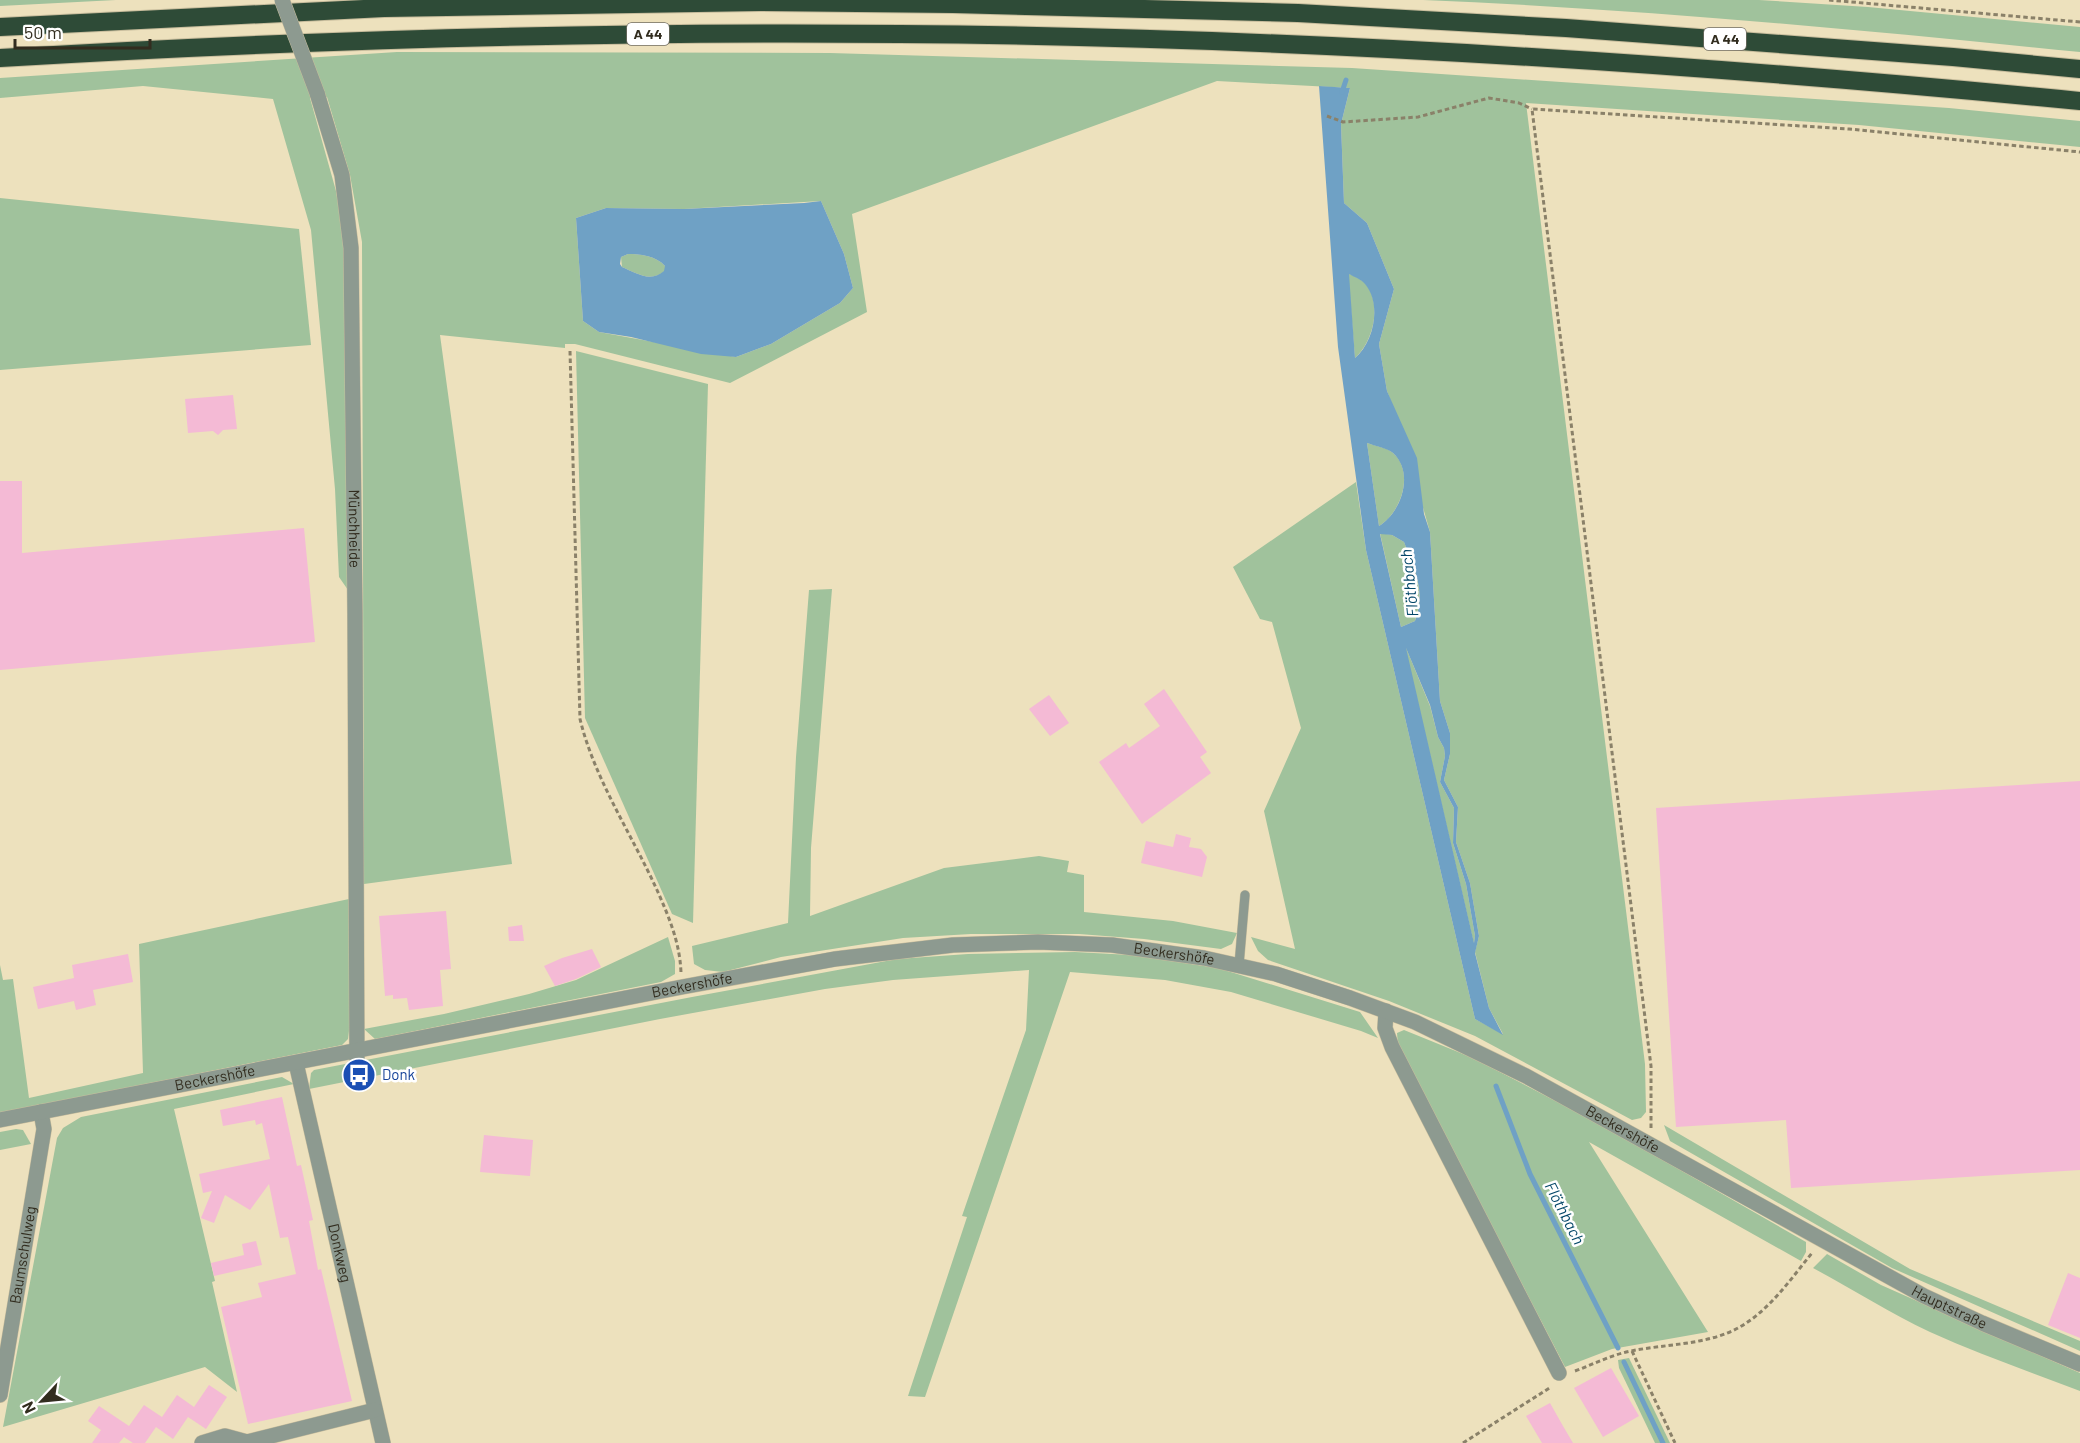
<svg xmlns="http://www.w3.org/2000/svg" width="2080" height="1443" font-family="Barlow,sans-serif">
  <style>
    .green { fill: #a0c29c; fill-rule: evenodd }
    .water { fill: #6fa1c5; fill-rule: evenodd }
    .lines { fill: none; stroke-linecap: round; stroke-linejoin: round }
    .stream { stroke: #6fa1c5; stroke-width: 5 }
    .building { fill: #f4bad5 }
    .service-casing { stroke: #c8bd9d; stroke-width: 10 }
    .minor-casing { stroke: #c8bd9d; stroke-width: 16 }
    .tertiary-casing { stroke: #c8bd9d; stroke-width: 16 }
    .motorway-casing { stroke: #c8bd9d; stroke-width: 20 }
    .path { stroke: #8a8169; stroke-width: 3; stroke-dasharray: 4.5 3; stroke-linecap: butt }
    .service { stroke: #8d9a90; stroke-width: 9 }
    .minor { stroke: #8d9a90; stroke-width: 15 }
    .tertiary { stroke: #8d9a90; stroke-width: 15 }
    .motorway { stroke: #2e4b37; stroke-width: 18 }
    .minor-bridge-casing { stroke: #c8bd9d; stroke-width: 16; stroke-linecap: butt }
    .minor-bridge { stroke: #8d9a90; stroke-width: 15 }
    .labels { text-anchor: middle; stroke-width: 5; stroke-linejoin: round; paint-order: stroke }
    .shield { fill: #fff; stroke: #706c62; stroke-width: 1.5 }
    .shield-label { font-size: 14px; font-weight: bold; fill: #322d1f }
    .street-label { font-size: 15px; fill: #322d1f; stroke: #fff }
    .transit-label { font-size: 15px; fill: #164399; stroke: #fff; text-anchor: start }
    .water-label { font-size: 16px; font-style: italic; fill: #044769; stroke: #fff }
  </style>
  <rect width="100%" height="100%" fill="#ede1bd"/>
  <!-- green -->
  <g class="green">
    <polygon points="0,0 116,0 0,6"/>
    <path d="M 1423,0 L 1759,0 L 1868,7 L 2080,27 L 2080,52 C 1861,30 1643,9 1423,0 Z"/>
    <path d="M 397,52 L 830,53 L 1352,68 L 1949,108 L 2080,121 L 2080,147 L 1859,125 L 1526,103 L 1645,1064 L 1646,1112 L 1641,1118 L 1632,1120 L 1475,1036 L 1389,1001 L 1268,960 L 1258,951 L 1251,937 L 1295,949 L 1264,811 L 1301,728 L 1272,622 L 1260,619 L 1233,567 L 1356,482 L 1366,550 L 1475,1019 L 1503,1034 L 1489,1008 L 1475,952 L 1479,936 L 1470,883 L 1456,842 L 1458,807 L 1444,780 L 1450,754 L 1450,733 L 1440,701 L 1430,532 L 1398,420 L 1387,391 L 1379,344 L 1394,289 L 1367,223 L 1344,203 L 1341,124 L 1350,88 L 1217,81 L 852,214 L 867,312 L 730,383 L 575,344 L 565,344 L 565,348 L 440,335 L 512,864 L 364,884 L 362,242 L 350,175 L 327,97 L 310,98 L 336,191 L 346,248 L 348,590 L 339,577 L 335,489 L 311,230 L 273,99 L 143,86 L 0,98 L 0,78 ZM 821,201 L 844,254 L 853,288 L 840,303 L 771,344 L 736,357 L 599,332 L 583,321 L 576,218 L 606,208 L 684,209 Z"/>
    <polygon points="0,198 299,229 311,345 0,370"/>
    <path d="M 628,254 C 641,254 656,256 665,266 L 665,271 C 651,283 636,273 622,267 L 621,257 Z"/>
    <path d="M 1348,273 C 1353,276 1361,279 1365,283 C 1383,304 1373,342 1355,358 Z"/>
    <polygon points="576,351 708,384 693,923 672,914 585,718"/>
    <path d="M 1367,443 C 1375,446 1386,447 1393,453 C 1415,472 1401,513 1379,526 Z"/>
    <path d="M 1380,533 L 1392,535 L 1404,542 C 1415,571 1425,590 1415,621 L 1401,627 Z"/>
    <polygon points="832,589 811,848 810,916 944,868 1039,856 1069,861 1067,872 1084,875 1084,912 1173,921 1237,933 1232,944 1221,949 1144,939 1079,934 971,934 903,938 781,957 723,972 705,970 694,964 692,946 788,923 796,757 809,590"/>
    <polygon points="1404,643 1430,706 1438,737 1444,748 1445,756 1440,782 1454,808 1453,843 1466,884 1475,936 1474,944"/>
    <polygon points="349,899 349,1031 348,1039 342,1045 0,1113 0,965 3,980 13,979 29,1098 143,1073 139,944"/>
    <polygon points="668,937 675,961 675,974 661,982 375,1039 364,1029 444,1014 529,994 576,980"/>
    <polygon points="1075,952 1131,955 1218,968 1360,1012 1378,1038 1361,1031 1231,992 1165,980 1070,972 925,1397 908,1396 967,1217 962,1216 1026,1030 1029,970 893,980 825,989 660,1019 309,1089 311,1073 314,1070 692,997 897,959 968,954"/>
    <polygon points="1404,1030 1473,1058 1600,1124 1806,1242 1806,1252 1801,1261 1589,1142 1708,1332 1612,1349 1565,1367 1398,1046 1397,1033"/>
    <polygon points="282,1077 294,1084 174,1109 215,1281 212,1282 237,1392 205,1367 3,1427 57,1138 63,1128 81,1117"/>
    <polygon points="1664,1125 1910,1269 2080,1341 2080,1351 1892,1268 1670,1141"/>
    <polygon points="16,1129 23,1130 31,1144 0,1150 0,1132"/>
    <path d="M 1827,1254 L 1881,1285 L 2080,1373 L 2080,1391 C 2030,1372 1979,1354 1930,1332 C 1890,1313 1852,1289 1813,1268 Z"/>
    <polygon points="1629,1358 1670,1443 1655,1443 1619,1368 1618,1360"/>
  </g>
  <!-- water -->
  <g class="water">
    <path d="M 1319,86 L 1350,88 L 1341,124 L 1344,203 L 1367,223 L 1394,289 L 1379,344 L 1387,391 L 1417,458 L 1424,514 L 1430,532 L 1440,701 L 1450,733 L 1450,754 L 1444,780 L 1458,807 L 1456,842 L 1470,883 L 1479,936 L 1475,953 L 1489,1008 L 1503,1035 L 1475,1019 L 1366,550 L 1338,347 ZM 1349,274 C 1354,277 1361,279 1365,284 C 1382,304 1374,342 1355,358 ZM 1367,443 C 1375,446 1387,448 1393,453 C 1415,473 1401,513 1379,526 ZM 1380,534 L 1392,535 L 1404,542 C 1415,571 1426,591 1415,621 L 1401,627 ZM 1406,648 L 1430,705 L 1438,737 L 1444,748 L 1445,756 L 1440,782 L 1454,808 L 1453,843 L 1466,884 L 1475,936 L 1474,943 Z"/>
    <path d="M 821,201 L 844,254 L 853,288 L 840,303 L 771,344 L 736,357 L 701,354 L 631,337 L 599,332 L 583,321 L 576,218 L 606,208 L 684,209 L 804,203 ZM 628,254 C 641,254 656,256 665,266 L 664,271 C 651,283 636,273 622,267 L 620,264 L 621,257 Z"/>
  </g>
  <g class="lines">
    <!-- stream -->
    <g class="stream">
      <polyline points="1342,92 1346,80"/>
      <polyline points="1496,1086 1530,1174 1618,1348"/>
      <polyline points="1624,1362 1663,1443"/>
    </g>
  </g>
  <!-- building -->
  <g class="building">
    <polygon points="233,395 237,429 223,430 218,435 213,431 188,433 185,399"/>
    <polygon points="0,481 22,481 22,553 304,528 315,642 0,670"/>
    <polygon points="1164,689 1207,752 1200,757 1211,773 1142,824 1099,762 1126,743 1129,748 1160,726 1144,704"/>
    <polygon points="1049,695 1069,723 1050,736 1029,709"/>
    <polygon points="2080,781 2080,1170 1791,1188 1786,1120 1676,1127 1656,808"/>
    <polygon points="1176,834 1191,838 1189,847 1201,849 1207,857 1202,877 1141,863 1146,841 1173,847"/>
    <polygon points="446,911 451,969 440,970 443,1006 409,1010 407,998 393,999 393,995 385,996 379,916"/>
    <polygon points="522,925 524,941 509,941 508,927"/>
    <polygon points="592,949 601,967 576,979 555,986 544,966 562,958"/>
    <polygon points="128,954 133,982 93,990 96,1005 76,1010 74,1001 38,1009 33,987 74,978 72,965"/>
    <polygon points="282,1097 297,1166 301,1165 313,1220 309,1221 318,1270 321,1269 352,1401 248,1424 221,1307 262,1297 258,1283 296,1274 288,1237 280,1238 269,1184 250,1210 225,1195 214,1223 201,1218 212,1191 203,1193 199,1174 270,1159 262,1123 256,1125 255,1120 223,1126 220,1110"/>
    <polygon points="484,1135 533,1140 530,1176 480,1172"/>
    <polygon points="256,1241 262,1265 214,1276 211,1263 244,1255 242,1244"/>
    <polygon points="2068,1273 2080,1278 2080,1338 2048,1325"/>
    <polygon points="1611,1368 1639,1416 1603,1437 1574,1388"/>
    <polygon points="209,1385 227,1397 206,1429 188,1417 173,1439 156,1427 145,1443 133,1443 124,1437 119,1443 92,1443 101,1430 88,1421 99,1406 129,1426 144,1405 162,1417 177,1395 194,1407"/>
    <polygon points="1550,1403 1563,1426 1573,1443 1542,1443 1526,1416"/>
  </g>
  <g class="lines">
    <defs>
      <polyline id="service" points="1239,965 1245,895"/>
      <g id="minor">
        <path id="s1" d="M 317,93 L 342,175 L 351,248 L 355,614 L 357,1067"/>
        <polyline points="1386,1011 1385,1028 1392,1047 1559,1373"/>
        <path id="s2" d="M 296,1063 L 383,1443"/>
        <path id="s3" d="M 0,1395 L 44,1129 L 41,1112"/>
        <polyline points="202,1443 225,1436 247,1442 375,1410"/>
      </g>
      <g id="tertiary">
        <path id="s4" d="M 0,1120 L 682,987 L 835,959 L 953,945 L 1038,942 L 1112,945 L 1204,958 L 1276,974 L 1350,998 L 1415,1022 L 1526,1076 L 1924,1296 L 1982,1323 L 2080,1364"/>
      </g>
      <g id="motorway">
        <polyline points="0,27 384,8 760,2 953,4 1298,13 1566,28 1953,57 2080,69"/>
        <path d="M 0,58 C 300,40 599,31 900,34 C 1294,37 1688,63 2080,101"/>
      </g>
    </defs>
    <!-- service casing -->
    <use href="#service" class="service-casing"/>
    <!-- minor casing -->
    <use href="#minor" class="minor-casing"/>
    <!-- tertiary casing -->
    <use href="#tertiary" class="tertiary-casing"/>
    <!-- motorway casing -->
    <use href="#motorway" class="motorway-casing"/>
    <!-- path -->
    <g class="path">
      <polyline points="1829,0 2080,22"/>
      <polyline points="1327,116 1343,122 1418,117 1489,98 1519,103 1532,109"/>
      <path d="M 570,351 L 580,719 C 594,778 632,835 657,890 C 669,917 680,943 681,973"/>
      <polyline points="1651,1128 1651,1066 1532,109 1849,129 2080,152"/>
      <polyline points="1632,1351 1675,1443"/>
      <path d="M 1575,1371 C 1594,1364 1611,1355 1631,1351 C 1665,1344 1707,1345 1738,1328 C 1769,1311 1790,1280 1812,1253"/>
      <polyline points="1463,1443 1551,1387"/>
    </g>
    <!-- service -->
    <use href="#service" class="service"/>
    <!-- minor -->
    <use href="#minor" class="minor"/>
    <!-- tertiary -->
    <use href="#tertiary" class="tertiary"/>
    <!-- motorway -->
    <use href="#motorway" class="motorway"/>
    <defs>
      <polyline id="minor-bridge" points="282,0 317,93"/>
    </defs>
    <!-- minor-bridge casing -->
    <use href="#minor-bridge" class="minor-bridge-casing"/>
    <!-- minor-bridge -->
    <use href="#minor-bridge" class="minor-bridge"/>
  </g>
  <!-- icons -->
  <defs>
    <symbol id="bus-disc" viewBox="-11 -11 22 22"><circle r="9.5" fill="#1a4fb4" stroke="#fff"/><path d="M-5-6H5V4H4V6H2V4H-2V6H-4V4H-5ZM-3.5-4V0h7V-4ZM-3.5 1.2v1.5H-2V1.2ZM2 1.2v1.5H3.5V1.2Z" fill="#fff"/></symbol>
  </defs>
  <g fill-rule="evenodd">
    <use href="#bus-disc" x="340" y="1056" width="38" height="38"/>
  </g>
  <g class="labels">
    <!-- shield labels -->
    <g class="shield">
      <rect x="627" y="23" width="42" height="22" rx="4.5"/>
      <rect x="1704" y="28" width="42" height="22" rx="4.5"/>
    </g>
    <g class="shield-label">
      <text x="648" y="39">A 44</text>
      <text x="1725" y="44">A 44</text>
    </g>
    <!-- street labels -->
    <g class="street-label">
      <text dy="5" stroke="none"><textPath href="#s1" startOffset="440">Münchheide</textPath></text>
      <text dy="5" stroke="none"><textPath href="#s4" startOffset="1191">Beckershöfe</textPath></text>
      <text dy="5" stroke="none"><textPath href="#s4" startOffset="705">Beckershöfe</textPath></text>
      <text dy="5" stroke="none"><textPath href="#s4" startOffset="219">Beckershöfe</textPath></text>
      <text dy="5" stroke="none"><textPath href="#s4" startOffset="1676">Beckershöfe</textPath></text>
      <text dy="5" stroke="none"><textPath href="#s2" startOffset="195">Donkweg</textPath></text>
      <text dy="5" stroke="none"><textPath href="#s3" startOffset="142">Baumschulweg</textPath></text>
      <text dy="5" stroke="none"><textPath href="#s4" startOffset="2048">Hauptstraße</textPath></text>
    </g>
    <!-- transit labels -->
    <g class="transit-label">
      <text x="382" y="1080">Donk</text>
    </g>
    <!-- water labels -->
    <g class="water-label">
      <text transform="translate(1409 583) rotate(-96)" y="6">Flöthbach</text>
      <text transform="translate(1565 1213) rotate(63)" y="6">Flöthbach</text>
    </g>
  </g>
  <!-- north arrow -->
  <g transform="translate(42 1401) rotate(244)" stroke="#ffffff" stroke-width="4.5" paint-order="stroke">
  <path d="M0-4.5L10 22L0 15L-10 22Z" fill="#322d1f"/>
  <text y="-9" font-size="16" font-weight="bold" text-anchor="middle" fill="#322d1f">N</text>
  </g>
  <!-- scale -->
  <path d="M15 39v9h135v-9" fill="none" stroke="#322d1f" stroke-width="3"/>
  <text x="24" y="39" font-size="18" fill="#322d1f" stroke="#ffffff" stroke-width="4.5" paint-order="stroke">50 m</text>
</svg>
